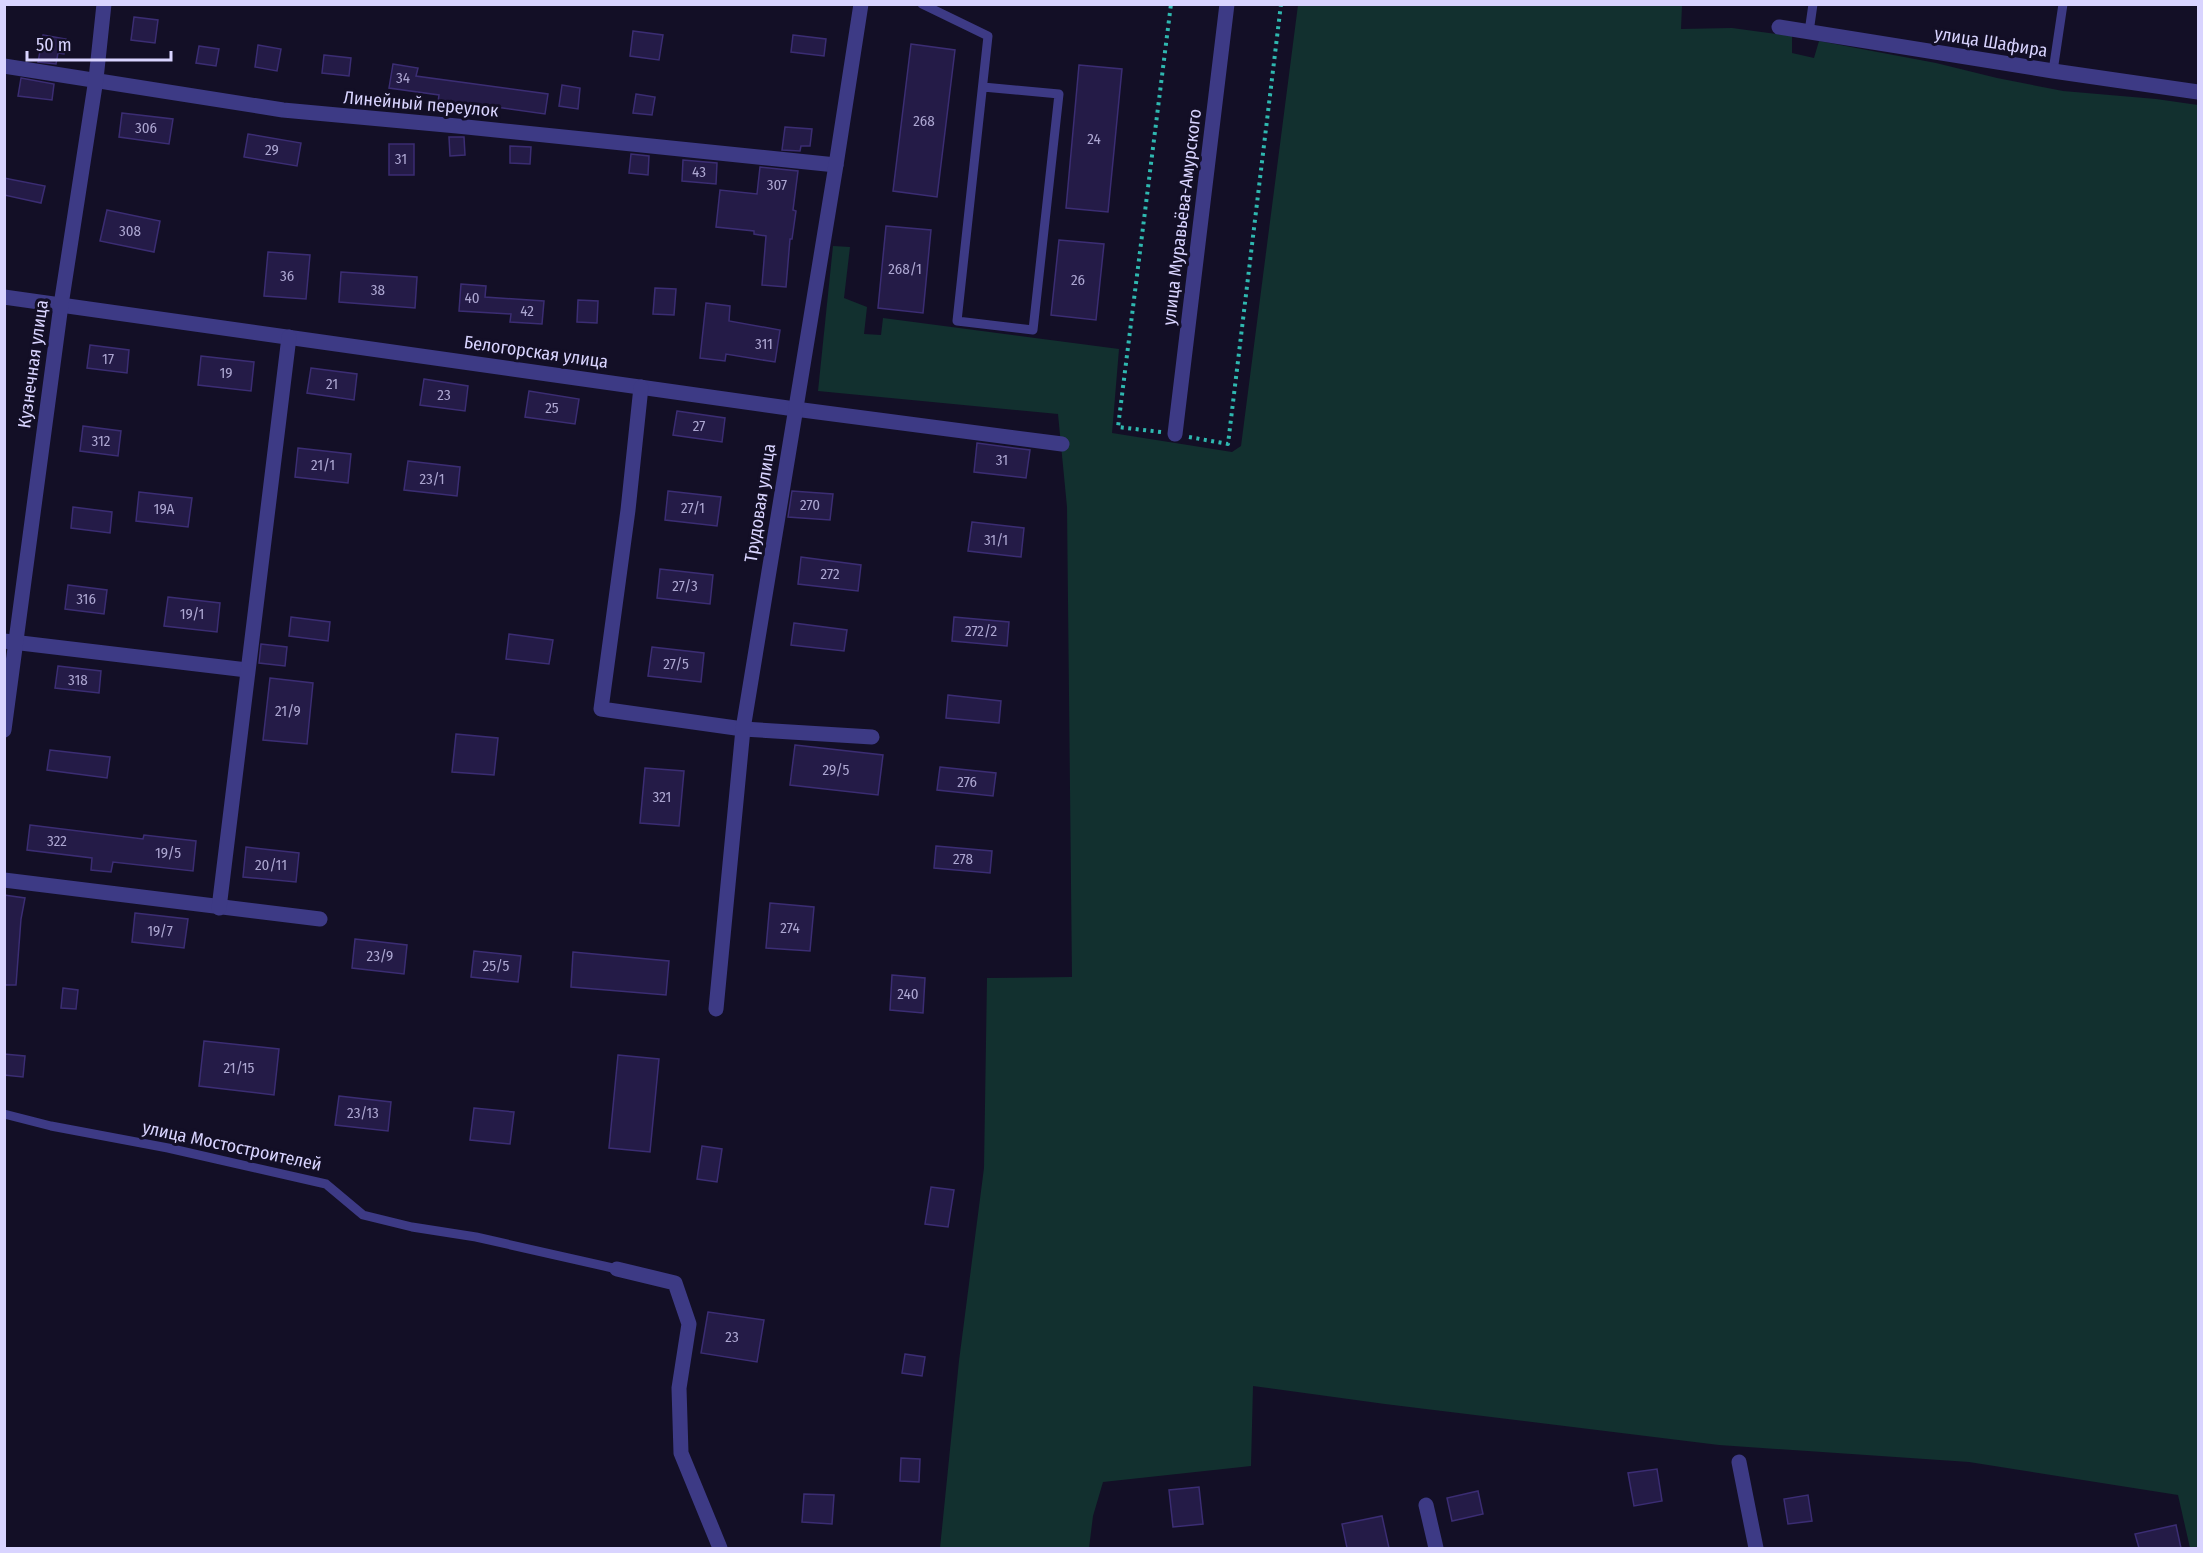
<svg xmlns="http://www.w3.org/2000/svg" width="2203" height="1553" font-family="'Fira Sans Condensed',sans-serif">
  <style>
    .green { fill: #12302f }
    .building { fill: #241b47; stroke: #3b2d73; stroke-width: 1.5 }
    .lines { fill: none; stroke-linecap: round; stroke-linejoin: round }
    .path { stroke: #2fb8b0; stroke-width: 4; stroke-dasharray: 3 4.5; stroke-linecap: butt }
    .service { stroke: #3d3a85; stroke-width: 9 }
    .minor { stroke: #3d3a85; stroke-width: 15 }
    .labels { text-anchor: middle; stroke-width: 6; stroke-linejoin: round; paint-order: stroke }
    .number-label { font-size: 15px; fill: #aca6d1 }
    .street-label { font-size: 18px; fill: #d9d4ff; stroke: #130f26 }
  </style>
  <rect width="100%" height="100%" fill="#130f26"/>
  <!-- green -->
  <polygon class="green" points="1298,5 1682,5 1681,29 1732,28 1792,36 1792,53 1814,58 1819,41 1936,63 1997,78 2063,91 2156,99 2198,105 2198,1548 2190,1548 2178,1495 1969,1462 1719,1445 1385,1404 1253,1386 1251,1466 1103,1482 1093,1516 1089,1548 940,1548 959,1361 984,1168 987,978 1072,977 1067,507 1058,414 818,391 833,246 850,247 844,298 867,307 864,334 881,335 883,318 1119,349 1112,433 1232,452 1241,446"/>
  <!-- building -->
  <g class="building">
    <polygon points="134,17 158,20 155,43 131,40"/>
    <polygon points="633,31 663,35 659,60 630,56"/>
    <polygon points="43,35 66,39 64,54 58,53 56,64 38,62"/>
    <polygon points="793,35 826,39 824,56 791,52"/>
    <polygon points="911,44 955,50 937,197 893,191"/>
    <polygon points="258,45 281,49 277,71 255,67"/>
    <polygon points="199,46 219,49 216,66 196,63"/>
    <polygon points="324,55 351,58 349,76 322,73"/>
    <polygon points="393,64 418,68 416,76 548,94 545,114 460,102 460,105 438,102 439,95 389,88"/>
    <polygon points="1079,65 1122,69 1108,212 1066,208"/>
    <polygon points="21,78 54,84 52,100 18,96"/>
    <polygon points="562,85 580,88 578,109 559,106"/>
    <polygon points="636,94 655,97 652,115 633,113"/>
    <polygon points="122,113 173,119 169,144 119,137"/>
    <polygon points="785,127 812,129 810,146 801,146 800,151 782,150"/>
    <polygon points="248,134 301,143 297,166 244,157"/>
    <polygon points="449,137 464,137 465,155 450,156"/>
    <rect x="389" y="144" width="25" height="31"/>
    <polygon points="510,146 531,147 530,164 510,163"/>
    <polygon points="631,154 649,156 648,175 629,173"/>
    <polygon points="683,160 717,163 716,184 682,181"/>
    <polygon points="760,167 798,171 793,210 796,211 792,239 790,239 786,287 762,285 766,236 754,234 754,231 716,227 720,190 757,194"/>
    <polygon points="4,178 45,186 41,203 4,195"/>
    <polygon points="107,210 160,221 154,252 100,241"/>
    <polygon points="886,226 931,230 923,313 878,308"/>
    <polygon points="1059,240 1104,244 1096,320 1051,315"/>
    <polygon points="268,252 310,255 306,299 264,296"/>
    <polygon points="341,272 417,277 415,308 339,302"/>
    <polygon points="461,284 486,286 485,297 544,301 542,324 510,322 511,314 459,311"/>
    <polygon points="655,288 676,289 674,315 653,314"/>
    <polygon points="578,300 598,301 597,323 577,322"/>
    <polygon points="706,303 730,306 729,321 780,330 775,362 726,354 725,361 700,358"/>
    <polygon points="90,345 129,350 127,373 87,368"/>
    <polygon points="201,356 254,362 251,391 198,385"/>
    <polygon points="311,368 357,374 354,400 307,393"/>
    <polygon points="424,379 468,386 465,411 420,405"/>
    <polygon points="529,391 579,399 575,424 525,417"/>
    <polygon points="677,411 725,418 722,442 673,435"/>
    <polygon points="83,426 121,431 118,456 80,451"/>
    <polygon points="977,443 1030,450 1026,478 974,472"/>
    <polygon points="298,448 351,454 348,483 295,477"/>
    <polygon points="408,461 460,467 457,496 404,490"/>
    <polygon points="668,491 721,497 717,526 665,520"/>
    <polygon points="792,491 833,494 830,520 788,517"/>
    <polygon points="139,492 192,498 188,527 136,521"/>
    <polygon points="73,507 112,512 110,533 71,528"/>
    <polygon points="972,522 1024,528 1021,557 968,551"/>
    <polygon points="801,557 861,565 858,591 798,584"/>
    <polygon points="660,569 713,575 710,604 657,598"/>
    <polygon points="68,585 107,590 104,614 65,609"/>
    <polygon points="168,597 220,603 217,632 164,626"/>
    <polygon points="291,617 330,622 328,641 289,636"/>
    <polygon points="954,617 1009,622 1007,646 952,641"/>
    <polygon points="794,623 847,630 844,651 791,645"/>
    <polygon points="509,634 553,640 549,664 506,659"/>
    <polygon points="261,644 287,647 285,666 259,663"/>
    <polygon points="652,647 704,653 701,682 648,676"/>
    <polygon points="58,666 101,671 99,693 55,688"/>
    <polygon points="270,678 313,683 307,744 263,740"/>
    <polygon points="948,695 1001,701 999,723 946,718"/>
    <polygon points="456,734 498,738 494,775 452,772"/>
    <polygon points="795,745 883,755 878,795 790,785"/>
    <polygon points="50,750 110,757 107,778 47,770"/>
    <polygon points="940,767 996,773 993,796 937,790"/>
    <polygon points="645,768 684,771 679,826 640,823"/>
    <polygon points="30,825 143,839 144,835 196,841 193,871 113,862 111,872 91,870 92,858 27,850"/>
    <polygon points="936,846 992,851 990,873 934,868"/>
    <polygon points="246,847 299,853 296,882 243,877"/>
    <polygon points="4,895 25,898 21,919 16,985 4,985"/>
    <polygon points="770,903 814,907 810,951 766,948"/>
    <polygon points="135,913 188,919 184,948 132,942"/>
    <polygon points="355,939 407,945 404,974 352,968"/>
    <polygon points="474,951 521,956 518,982 471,977"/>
    <polygon points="573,952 669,961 666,995 571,987"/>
    <polygon points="892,975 925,978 923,1013 890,1010"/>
    <polygon points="63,988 78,990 76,1009 61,1008"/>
    <polygon points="204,1041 279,1049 274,1095 199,1086"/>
    <polygon points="4,1054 25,1056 23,1077 4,1075"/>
    <polygon points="618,1055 659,1059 650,1152 609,1148"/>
    <polygon points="339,1096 391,1102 388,1131 335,1125"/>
    <polygon points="474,1108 514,1112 510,1144 470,1140"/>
    <polygon points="702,1146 722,1149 717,1182 697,1179"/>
    <polygon points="931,1187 954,1190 948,1227 925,1224"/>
    <polygon points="708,1312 764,1320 757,1362 701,1353"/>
    <polygon points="905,1354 925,1357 922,1376 902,1373"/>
    <polygon points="901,1458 920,1459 919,1482 900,1481"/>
    <polygon points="1657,1469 1662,1501 1634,1506 1628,1473"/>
    <polygon points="1199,1487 1203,1524 1173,1527 1169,1490"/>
    <polygon points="1478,1491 1483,1514 1452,1521 1447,1498"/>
    <polygon points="804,1494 834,1495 832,1524 802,1522"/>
    <polygon points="1808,1495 1812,1521 1788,1524 1784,1499"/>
    <polygon points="1382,1516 1389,1548 1347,1548 1342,1524"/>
    <polygon points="2176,1525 2181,1548 2139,1548 2135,1534"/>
  </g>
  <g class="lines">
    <!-- path -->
    <g class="path">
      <polyline points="1161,432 1118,427 1171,4"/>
      <polyline points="1189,437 1228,444 1281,4"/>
    </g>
    <!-- service -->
    <g class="service">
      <polyline points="922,4 988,36 957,321 1033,330 1059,94 983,87"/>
      <polyline points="1809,32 1813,4"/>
      <polyline points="2053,71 2063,4"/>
      <polyline points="4,1114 51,1126 168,1148 326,1184 363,1215 412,1227 476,1237 617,1269"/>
    </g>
    <!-- minor -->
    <g class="minor">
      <polyline points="1779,27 2053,71 2198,92"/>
      <polyline points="4,66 283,110 457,126 836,165"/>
      <polyline points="4,297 795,409 1062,444"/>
      <polyline points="641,387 628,510 601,709 743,729 872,737"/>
      <polyline points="1175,434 1227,4"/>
      <polyline points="4,641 247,670"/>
      <polyline points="4,730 61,305 96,79 104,4"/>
      <polyline points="4,880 320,919"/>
      <polyline points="219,908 289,337"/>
      <polyline points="716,1009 743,729 836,165 861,4"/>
      <polyline points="617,1269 675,1283 689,1324 679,1388 681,1453 720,1548"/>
      <polyline points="1739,1462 1756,1548"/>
      <polyline points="1426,1505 1436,1548"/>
    </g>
  </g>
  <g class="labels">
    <!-- number labels -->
    <g class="number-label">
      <text x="403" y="83">34</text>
      <text x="924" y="126">268</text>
      <text x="146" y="133">306</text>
      <text x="1094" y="144">24</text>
      <text x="272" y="155">29</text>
      <text x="401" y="164">31</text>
      <text x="699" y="177">43</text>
      <text x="777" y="190">307</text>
      <text x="130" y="236">308</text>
      <text x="905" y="274">268/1</text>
      <text x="287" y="281">36</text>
      <text x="1078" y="285">26</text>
      <text x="378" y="295">38</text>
      <text x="472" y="303">40</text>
      <text x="527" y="316">42</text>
      <text x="764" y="349">311</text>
      <text x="108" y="364">17</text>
      <text x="226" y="378">19</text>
      <text x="332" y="389">21</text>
      <text x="444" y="400">23</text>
      <text x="552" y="413">25</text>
      <text x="699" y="431">27</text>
      <text x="101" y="446">312</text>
      <text x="1002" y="465">31</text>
      <text x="323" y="470">21/1</text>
      <text x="432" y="484">23/1</text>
      <text x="810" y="510">270</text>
      <text x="693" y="513">27/1</text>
      <text x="164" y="514">19А</text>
      <text x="996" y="545">31/1</text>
      <text x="830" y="579">272</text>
      <text x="685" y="591">27/3</text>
      <text x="86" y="604">316</text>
      <text x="192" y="619">19/1</text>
      <text x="981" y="636">272/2</text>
      <text x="676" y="669">27/5</text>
      <text x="78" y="685">318</text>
      <text x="288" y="716">21/9</text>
      <text x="836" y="775">29/5</text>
      <text x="967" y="787">276</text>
      <text x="662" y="802">321</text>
      <text x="57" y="846">322</text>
      <text x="168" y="858">19/5</text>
      <text x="963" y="864">278</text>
      <text x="271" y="870">20/11</text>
      <text x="790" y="933">274</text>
      <text x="160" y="936">19/7</text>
      <text x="380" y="961">23/9</text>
      <text x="496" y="971">25/5</text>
      <text x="908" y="999">240</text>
      <text x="239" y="1073">21/15</text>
      <text x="363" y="1118">23/13</text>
      <text x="732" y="1342">23</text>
    </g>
    <!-- street labels -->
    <g class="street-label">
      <text transform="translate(1991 42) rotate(9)" y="6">улица Шафира</text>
      <text transform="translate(421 104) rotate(5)" y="6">Линейный переулок</text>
      <text transform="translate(1182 217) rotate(-83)" y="6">улица Муравьёва-Амурского</text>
      <text transform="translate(536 352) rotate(8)" y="6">Белогорская улица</text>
      <text transform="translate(33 364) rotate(-82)" y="6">Кузнечная улица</text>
      <text transform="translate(760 503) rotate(-81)" y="6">Трудовая улица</text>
      <text transform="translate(232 1146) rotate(12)" y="6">улица Мостостроителей</text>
    </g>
  </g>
  <!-- border -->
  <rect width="2203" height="1553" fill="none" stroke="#d9d4ff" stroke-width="12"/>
  <!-- scale -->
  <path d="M27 51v9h144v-9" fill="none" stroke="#d9d4ff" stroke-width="3"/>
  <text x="36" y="51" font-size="18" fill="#d9d4ff" stroke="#130f26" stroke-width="4.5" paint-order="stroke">50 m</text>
</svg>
